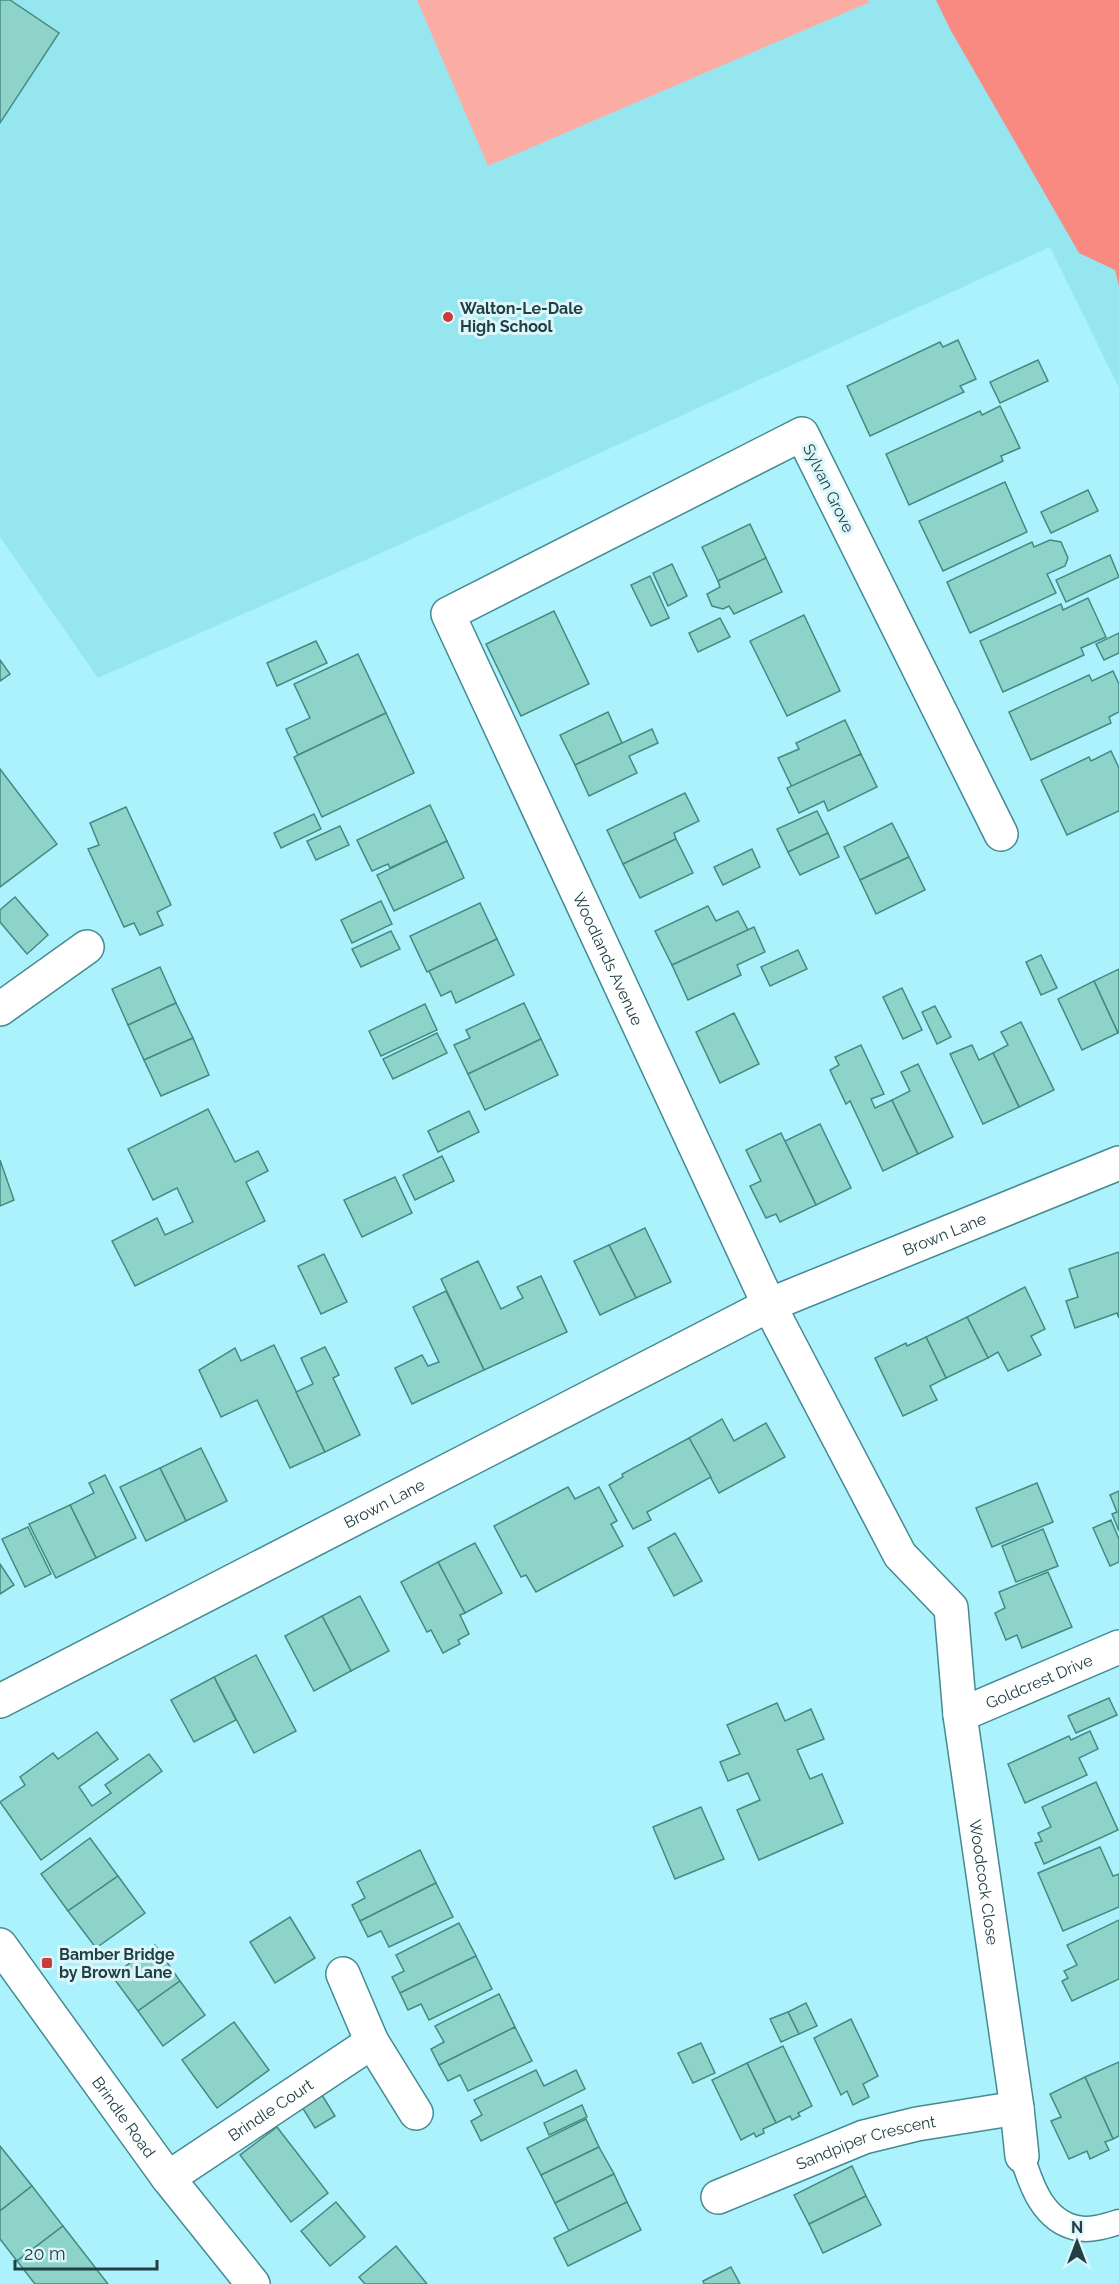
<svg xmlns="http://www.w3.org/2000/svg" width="1119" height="2284" font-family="Raleway,sans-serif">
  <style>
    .built { fill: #95e6ef }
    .green { fill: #fbada4 }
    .forest { fill: #f88a81 }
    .building { fill: #8ed3ca; stroke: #458a82; stroke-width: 1.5 }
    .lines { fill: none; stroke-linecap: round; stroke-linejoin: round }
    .service-casing { stroke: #448a92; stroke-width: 27 }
    .minor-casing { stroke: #448a92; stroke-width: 36 }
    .tertiary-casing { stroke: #448a92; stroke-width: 36 }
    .service { stroke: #fff; stroke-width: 24 }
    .minor { stroke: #fff; stroke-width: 33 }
    .tertiary { stroke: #fff; stroke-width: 33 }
    .poi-dot { fill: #ca3c39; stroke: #dcf7fb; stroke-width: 2 }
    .labels { text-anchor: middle; stroke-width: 6; stroke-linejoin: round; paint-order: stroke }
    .poi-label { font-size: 16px; font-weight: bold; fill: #223f43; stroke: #dcf7fb; text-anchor: start }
    .street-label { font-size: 16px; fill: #223f43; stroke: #dcf7fb }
  </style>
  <rect width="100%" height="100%" fill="#acf2fc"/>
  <!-- built -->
  <polygon class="built" points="0,0 1119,0 1119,388 1050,247 379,554 98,678 0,537"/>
  <!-- green -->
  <polygon class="green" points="417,0 868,0 870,2 488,166"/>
  <!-- forest -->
  <polygon class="forest" points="936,0 1119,0 1119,286 1115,270 1079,253 950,29"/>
  <!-- building -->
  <g class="building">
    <polygon points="0,0 10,0 59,33 0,123"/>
    <polygon points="958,340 976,379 960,386 964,392 870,436 847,386 940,342 943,347"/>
    <polygon points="1038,360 1048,381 1000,403 990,382"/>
    <polygon points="1000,406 1020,448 1001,456 1003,461 909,505 886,454 980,411 982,415"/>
    <polygon points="1005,482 1027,532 943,571 919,521"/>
    <polygon points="1088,490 1098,511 1051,533 1041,512"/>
    <polygon points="750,524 766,558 718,581 702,547"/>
    <polygon points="1050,540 1061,542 1068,558 1065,566 1047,574 1056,593 970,633 947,582 1032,542 1034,547"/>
    <polygon points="1110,555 1119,577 1066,602 1056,580"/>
    <polygon points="766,558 782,592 734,614 729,606 723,609 712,606 707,594 720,587 718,581"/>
    <polygon points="672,564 687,596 668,606 653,573"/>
    <polygon points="650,576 669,618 651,626 631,585"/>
    <polygon points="1088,598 1106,637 1081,648 1084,655 1003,692 980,641 1061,604 1063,610"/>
    <polygon points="554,611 589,684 521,716 486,644"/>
    <polygon points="804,615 840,691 787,716 750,641"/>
    <polygon points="720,618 730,637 698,652 689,633"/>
    <polygon points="1119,633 1119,653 1104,660 1096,644"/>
    <polygon points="316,641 327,663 277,686 267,663"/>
    <polygon points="358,654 386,713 298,755 286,729 310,718 294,684"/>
    <polygon points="0,660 10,674 0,681"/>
    <polygon points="1113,671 1119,684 1119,712 1109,717 1111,723 1031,760 1009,712 1089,675 1092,681"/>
    <polygon points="608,712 622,743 575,765 560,735"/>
    <polygon points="386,713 414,773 322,817 294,757"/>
    <polygon points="845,720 861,754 792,787 778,758 799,749 796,743"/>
    <polygon points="652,729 658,743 629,756 637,773 589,796 575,765"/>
    <polygon points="1111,751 1119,768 1119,811 1067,835 1041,780 1089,757 1091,761"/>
    <polygon points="861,754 877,787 828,811 824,801 799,813 787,788"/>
    <polygon points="0,769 57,844 0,887"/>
    <polygon points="685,793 699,821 674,833 676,839 623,864 607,830"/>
    <polygon points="430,805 447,841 390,868 388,864 372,871 357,840"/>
    <polygon points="126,807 171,905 157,912 163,925 140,935 134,923 124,927 88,849 99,845 90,823"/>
    <polygon points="817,811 828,833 788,852 777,829"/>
    <polygon points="314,814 321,829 281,848 274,833"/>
    <polygon points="892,823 909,857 860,880 844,847"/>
    <polygon points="340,826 349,845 316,860 307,841"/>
    <polygon points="828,833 839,857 800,875 788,852"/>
    <polygon points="676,839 693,873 640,898 623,864"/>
    <polygon points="447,841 464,878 394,911 377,875"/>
    <polygon points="752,849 760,867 723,885 714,867"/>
    <polygon points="909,857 925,890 876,914 860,880"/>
    <polygon points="15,897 48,935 27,954 0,922 0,910"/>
    <polygon points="381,901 392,924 352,943 341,920"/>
    <polygon points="480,903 497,939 427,972 410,936"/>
    <polygon points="708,906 716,921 738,911 748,930 672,965 655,931"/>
    <polygon points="754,927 765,952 737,965 741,975 688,1000 672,965"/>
    <polygon points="391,931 400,949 361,967 352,949"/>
    <polygon points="497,939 514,975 456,1003 451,991 441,996 429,971"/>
    <polygon points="798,950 807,969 770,986 761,967"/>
    <polygon points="1041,955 1057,988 1041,995 1026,962"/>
    <polygon points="160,967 176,1003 128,1025 112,989"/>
    <polygon points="1119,969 1119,1032 1118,1033 1094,981"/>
    <polygon points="1094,981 1118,1033 1082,1050 1058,999"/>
    <polygon points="902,988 922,1030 903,1039 883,997"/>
    <polygon points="176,1003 193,1038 144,1060 128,1025"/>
    <polygon points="524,1003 541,1039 468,1074 454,1045 470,1038 466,1030"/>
    <polygon points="425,1004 437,1030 381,1056 369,1031"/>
    <polygon points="935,1006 951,1037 937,1044 922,1012"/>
    <polygon points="734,1013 759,1064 720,1083 696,1032"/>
    <polygon points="1021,1022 1054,1090 1019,1107 993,1053 1008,1045 1001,1032"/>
    <polygon points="437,1033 447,1053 393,1079 383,1059"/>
    <polygon points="193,1038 209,1075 161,1096 144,1060"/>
    <polygon points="541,1039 558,1075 485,1110 468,1074"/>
    <polygon points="861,1045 884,1094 871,1099 875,1108 892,1100 918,1154 883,1171 850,1101 846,1104 830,1070 839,1065 835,1057"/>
    <polygon points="972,1045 979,1060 993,1053 1019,1107 983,1124 950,1054"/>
    <polygon points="918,1064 953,1137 918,1154 892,1100 910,1091 901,1072"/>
    <polygon points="208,1109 235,1162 258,1151 268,1171 246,1182 265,1221 135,1286 112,1241 157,1218 165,1235 193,1222 177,1188 153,1200 128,1149"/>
    <polygon points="469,1111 479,1132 438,1152 428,1131"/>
    <polygon points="820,1124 851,1188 816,1205 785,1141"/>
    <polygon points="781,1133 816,1205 780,1222 776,1214 766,1218 750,1186 761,1181 746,1150"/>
    <polygon points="442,1156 454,1181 415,1200 403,1175"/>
    <polygon points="0,1160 14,1200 0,1206"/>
    <polygon points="395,1177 412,1213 362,1237 344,1200"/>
    <polygon points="645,1228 671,1282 636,1298 609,1245"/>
    <polygon points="609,1245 636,1298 600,1315 574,1261"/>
    <polygon points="1119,1252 1119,1318 1117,1313 1075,1328 1066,1301 1078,1297 1069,1269"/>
    <polygon points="324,1254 347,1302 321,1314 298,1266"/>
    <polygon points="478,1261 501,1309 523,1298 517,1287 541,1276 567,1332 484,1370 441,1279"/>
    <polygon points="1025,1287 1045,1329 1031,1336 1041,1355 1008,1371 998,1352 988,1358 967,1317"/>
    <polygon points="446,1291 484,1370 412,1404 395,1368 422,1355 428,1366 439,1362 413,1307"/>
    <polygon points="967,1317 988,1358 946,1378 926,1337"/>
    <polygon points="926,1337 946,1378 930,1386 937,1400 903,1416 875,1358 906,1343 907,1346"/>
    <polygon points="274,1345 325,1452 290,1468 257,1400 221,1417 199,1370 235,1348 241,1361"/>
    <polygon points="325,1347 339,1375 333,1378 360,1435 325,1452 296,1392 313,1384 301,1358"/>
    <polygon points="722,1419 734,1441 766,1423 785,1457 719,1493 689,1438"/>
    <polygon points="689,1438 711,1477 647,1512 651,1520 633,1529 609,1485 623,1477 622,1474"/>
    <polygon points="201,1448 227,1501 186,1521 160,1468"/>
    <polygon points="160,1468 186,1521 146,1541 120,1487"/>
    <polygon points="105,1475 136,1538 96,1558 70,1505 94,1493 89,1483"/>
    <polygon points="1037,1483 1053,1522 992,1547 976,1508"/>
    <polygon points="568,1487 575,1499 599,1487 617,1521 611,1524 623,1546 536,1592 526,1575 521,1577 494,1526"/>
    <polygon points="1119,1491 1119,1531 1112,1514 1117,1512 1110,1495"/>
    <polygon points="70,1505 96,1558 56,1578 29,1524"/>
    <polygon points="1111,1520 1119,1539 1119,1562 1110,1566 1093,1528"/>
    <polygon points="28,1527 51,1574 25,1587 2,1539"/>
    <polygon points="1043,1529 1058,1566 1016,1582 1002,1546"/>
    <polygon points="675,1533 702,1581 674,1596 648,1548"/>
    <polygon points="475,1543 502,1593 465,1613 438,1562"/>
    <polygon points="438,1562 465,1613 460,1615 469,1634 458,1640 460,1644 443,1653 431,1630 427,1632 401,1582"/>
    <polygon points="0,1564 14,1585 0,1594"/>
    <polygon points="1048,1572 1072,1627 1022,1648 1017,1635 1006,1640 995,1613 1005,1608 999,1592"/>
    <polygon points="360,1596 389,1651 351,1671 322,1616"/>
    <polygon points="322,1616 351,1671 314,1691 285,1636"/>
    <polygon points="256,1655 296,1731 254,1753 214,1677"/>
    <polygon points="214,1677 236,1720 194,1742 171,1700"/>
    <polygon points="1109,1698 1117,1715 1076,1733 1068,1716"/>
    <polygon points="777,1703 785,1721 811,1709 824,1739 797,1750 810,1779 822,1774 843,1823 759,1860 737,1810 760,1800 748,1773 728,1781 720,1762 740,1754 727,1725"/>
    <polygon points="1090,1731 1098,1749 1079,1758 1087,1775 1025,1803 1008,1764 1069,1736 1071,1740"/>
    <polygon points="97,1732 118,1759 79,1787 92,1806 111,1793 105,1785 149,1754 162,1771 41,1860 0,1802 25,1785 20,1777 53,1753 58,1759"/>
    <polygon points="1096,1782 1118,1830 1044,1864 1035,1843 1042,1841 1038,1833 1051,1827 1042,1807"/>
    <polygon points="701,1807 724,1859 675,1879 653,1827"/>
    <polygon points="90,1838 118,1876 68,1911 41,1874"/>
    <polygon points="1100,1847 1113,1876 1119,1874 1119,1907 1063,1931 1038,1873"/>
    <polygon points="420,1850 436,1883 360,1921 352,1905 365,1898 357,1882"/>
    <polygon points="118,1876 145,1913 96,1948 68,1911"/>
    <polygon points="436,1883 453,1917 389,1947 381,1931 368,1937 360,1921"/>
    <polygon points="290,1917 315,1958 275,1983 250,1942"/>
    <polygon points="1119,1920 1119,1979 1072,2001 1062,1981 1068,1978 1064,1971 1077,1965 1067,1945"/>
    <polygon points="459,1923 476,1956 400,1993 392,1977 404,1971 396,1955"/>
    <polygon points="155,1945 180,1981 138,2011 112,1976"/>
    <polygon points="476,1956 492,1989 429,2020 421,2004 408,2010 400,1993"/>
    <polygon points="180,1981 205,2015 163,2046 138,2011"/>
    <polygon points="499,1994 515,2027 439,2065 431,2049 444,2042 435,2026"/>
    <polygon points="806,2003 817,2026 799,2034 788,2012"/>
    <polygon points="788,2012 799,2034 781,2042 770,2019"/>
    <polygon points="851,2019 878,2076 863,2084 869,2097 853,2105 847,2091 841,2095 814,2038"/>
    <polygon points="234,2022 269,2070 217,2108 182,2060"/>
    <polygon points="515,2027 532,2061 468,2091 460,2075 448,2081 439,2065"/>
    <polygon points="701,2043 715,2073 693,2083 678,2053"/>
    <polygon points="783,2046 812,2106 798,2113 800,2116 792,2120 790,2116 776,2123 747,2063"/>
    <polygon points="1119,2062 1119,2136 1113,2139 1085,2077"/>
    <polygon points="747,2063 776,2123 763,2129 764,2133 756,2137 754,2133 741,2140 712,2080"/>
    <polygon points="536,2070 544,2086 576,2070 585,2089 481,2141 471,2121 482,2115 474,2100"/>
    <polygon points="1085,2077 1113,2139 1105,2142 1109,2150 1090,2159 1087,2151 1069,2159 1051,2121 1061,2117 1050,2094"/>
    <polygon points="322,2095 335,2116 315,2128 302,2107"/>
    <polygon points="582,2105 587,2117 549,2135 544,2123"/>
    <polygon points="586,2119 599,2147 541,2175 527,2148"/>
    <polygon points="277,2127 328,2193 291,2222 240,2155"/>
    <polygon points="0,2146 32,2186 0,2211"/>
    <polygon points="599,2147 614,2174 555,2203 541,2175"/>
    <polygon points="852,2166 866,2196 809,2224 794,2195"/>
    <polygon points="614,2174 627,2202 569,2231 555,2203"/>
    <polygon points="32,2186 63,2226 17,2261 0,2239 0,2211"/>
    <polygon points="866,2196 881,2225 823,2253 809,2224"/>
    <polygon points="336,2202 365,2237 330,2266 301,2231"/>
    <polygon points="627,2202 641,2230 568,2266 554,2238"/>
    <polygon points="63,2226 108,2284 35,2284 17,2261"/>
    <polygon points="396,2246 427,2284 365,2284 359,2277"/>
    <polygon points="731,2267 740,2284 704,2284 703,2281"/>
  </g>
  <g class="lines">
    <defs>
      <path id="service" d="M 1022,2156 C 1031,2185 1043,2221 1077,2228 C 1091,2231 1106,2226 1119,2222"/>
      <g id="minor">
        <path id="s1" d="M 1001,834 L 802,434 L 448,614 L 769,1305 L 900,1555 L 951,1608 L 960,1715 L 1017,2108 L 1022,2156"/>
        <polyline points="0,1009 87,947"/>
        <path id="s2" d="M 0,1701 L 769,1305 L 1119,1163"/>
        <path id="s3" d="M 960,1715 L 1119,1647"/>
        <polyline points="343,1974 372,2042 416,2113"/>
        <path id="s4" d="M 168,2178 L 372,2042"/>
        <path id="s5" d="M 718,2197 L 864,2137 L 917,2124 L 1017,2108"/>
      </g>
      <g id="tertiary">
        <path id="s6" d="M 0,1945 L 168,2178 L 253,2284"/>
      </g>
    </defs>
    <!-- service casing -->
    <use href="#service" class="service-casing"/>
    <!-- minor casing -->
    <use href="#minor" class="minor-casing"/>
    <!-- tertiary casing -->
    <use href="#tertiary" class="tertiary-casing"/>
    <!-- service -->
    <use href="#service" class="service"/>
    <!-- minor -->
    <use href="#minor" class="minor"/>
    <!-- tertiary -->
    <use href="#tertiary" class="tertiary"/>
  </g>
  <!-- markers -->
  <g class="poi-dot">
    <circle cx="448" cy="317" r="6"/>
    <rect x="41" y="1957" width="12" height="12" rx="3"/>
  </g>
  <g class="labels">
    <!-- poi labels -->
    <g class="poi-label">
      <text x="460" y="314">Walton-Le-Dale<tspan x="460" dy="18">High School</tspan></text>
      <text x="59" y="1960">Bamber Bridge<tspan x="59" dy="18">by Brown Lane</tspan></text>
    </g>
    <!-- street labels -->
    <g class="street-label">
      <text transform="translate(829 488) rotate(64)" y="6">Sylvan Grove</text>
      <text dy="6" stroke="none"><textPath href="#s1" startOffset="1224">Woodlands Avenue</textPath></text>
      <text dy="6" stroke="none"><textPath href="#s2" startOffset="1054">Brown Lane</textPath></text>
      <text dy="6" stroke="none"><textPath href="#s2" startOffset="432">Brown Lane</textPath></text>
      <text dy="6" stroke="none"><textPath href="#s3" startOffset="86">Goldcrest Drive</textPath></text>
      <text dy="6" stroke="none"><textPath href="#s1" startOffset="2238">Woodcock Close</textPath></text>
      <text dy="6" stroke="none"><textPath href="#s4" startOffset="123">Brindle Court</textPath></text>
      <text dy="6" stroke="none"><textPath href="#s6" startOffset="212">Brindle Road</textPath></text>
      <text dy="6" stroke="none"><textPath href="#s5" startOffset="158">Sandpiper Crescent</textPath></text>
    </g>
  </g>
  <!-- north arrow -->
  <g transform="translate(1077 2242)" stroke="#dcf7fb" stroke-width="4.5" paint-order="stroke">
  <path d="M0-4.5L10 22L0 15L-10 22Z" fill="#223f43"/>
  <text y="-9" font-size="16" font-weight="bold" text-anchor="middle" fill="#223f43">N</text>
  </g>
  <!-- scale -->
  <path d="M15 2260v9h142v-9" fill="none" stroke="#223f43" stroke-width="3"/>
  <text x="24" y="2260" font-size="18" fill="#223f43" stroke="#dcf7fb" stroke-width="4.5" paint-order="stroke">20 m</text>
</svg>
